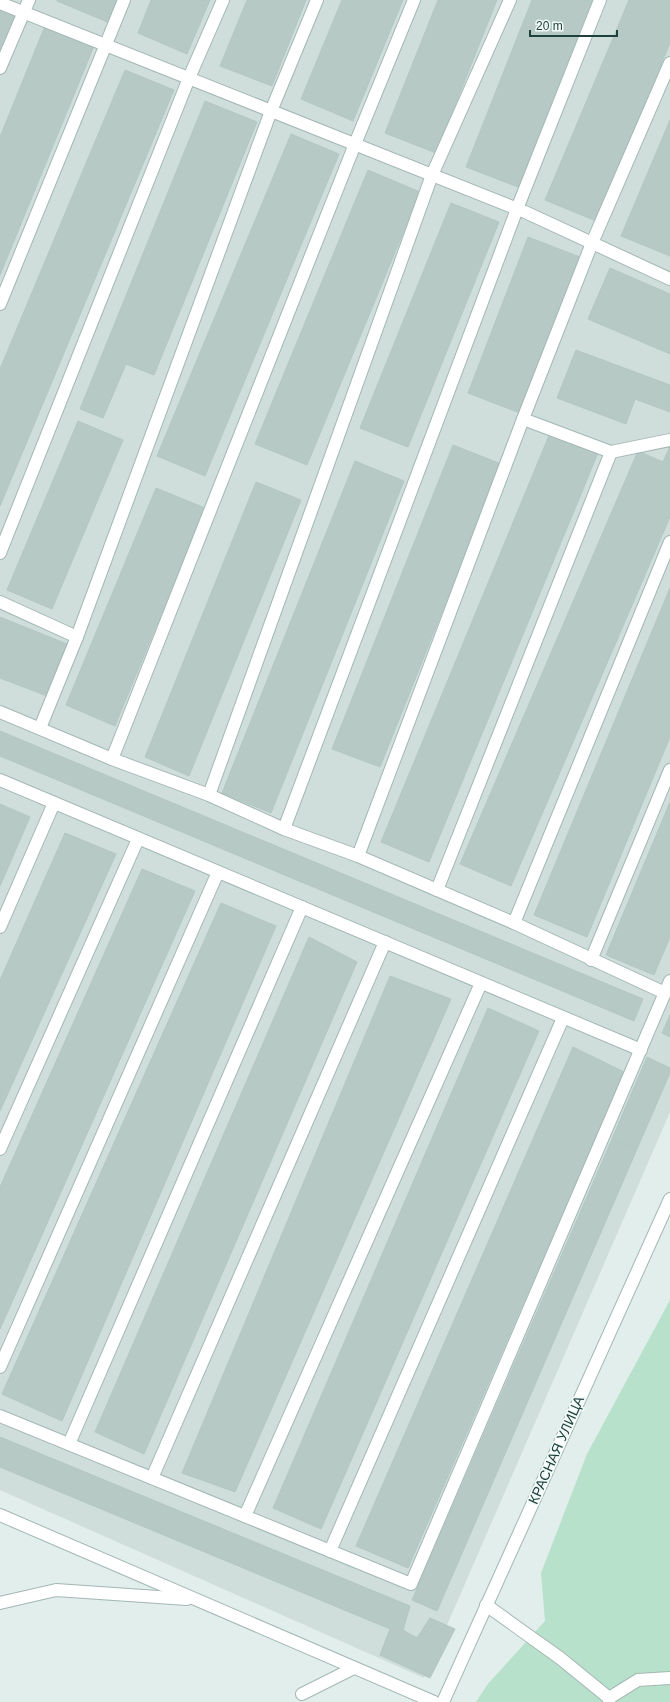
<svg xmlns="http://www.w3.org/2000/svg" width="670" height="1702" font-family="Helvetica,sans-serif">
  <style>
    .built { fill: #cfdeda }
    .green { fill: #b8e1cb }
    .building { fill: #b6c9c4; stroke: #b3c8c3 }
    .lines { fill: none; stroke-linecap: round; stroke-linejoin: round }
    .lane-casing { stroke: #a3b7b4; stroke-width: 14 }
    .street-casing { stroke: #a3b7b4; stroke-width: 14 }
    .lane { stroke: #fff; stroke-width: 12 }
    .street { stroke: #fff; stroke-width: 12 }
    .labels { text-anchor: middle; stroke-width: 3.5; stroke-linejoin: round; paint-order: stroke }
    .street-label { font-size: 14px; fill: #1f413e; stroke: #f2faf7 }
  </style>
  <rect width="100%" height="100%" fill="#e1eeeb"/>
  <!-- built -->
  <polygon class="built" points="0,0 670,0 670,1112 424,1678 0,1490"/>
  <!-- green -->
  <polygon class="green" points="670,1300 670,1702 476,1702 487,1685 545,1621 541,1573 587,1454"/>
  <!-- building -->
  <g class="building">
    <polygon points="57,0 119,0 110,23 57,1"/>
    <polygon points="151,0 210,0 187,54 138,33"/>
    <polygon points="247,0 306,0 272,86 220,66"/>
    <polygon points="342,0 403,0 353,121 301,99"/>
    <polygon points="438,0 497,0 436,153 385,133"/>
    <polygon points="532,0 592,0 518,187 466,167"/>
    <polygon points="629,0 670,0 670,43 596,221 545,200"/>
    <polygon points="0,9 18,17 0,58"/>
    <polygon points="45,26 94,46 0,275 0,137"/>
    <polygon points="125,70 174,90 0,506 0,369"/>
    <polygon points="205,101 257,122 154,375 126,364 103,418 80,409"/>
    <polygon points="670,120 670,256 621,236"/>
    <polygon points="291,134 339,154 205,476 157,456"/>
    <polygon points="368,170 420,192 307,465 255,444"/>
    <polygon points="451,203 499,222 408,447 360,428"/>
    <polygon points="528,237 580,257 520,413 468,393"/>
    <polygon points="610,268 670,294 670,354 588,319"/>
    <polygon points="576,350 670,385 670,412 635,399 626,424 557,398"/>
    <polygon points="78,421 123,440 52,609 7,590"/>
    <polygon points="550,433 598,453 429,862 381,842"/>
    <polygon points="453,445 501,464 380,767 332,749"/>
    <polygon points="670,446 670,517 511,886 460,864 638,451 663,462"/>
    <polygon points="355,461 404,481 271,813 222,793"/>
    <polygon points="256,482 301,500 189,776 145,757"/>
    <polygon points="156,488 205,508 115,726 66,705"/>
    <polygon points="670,588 670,737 587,937 534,915"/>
    <polygon points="0,617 67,644 47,696 0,678"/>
    <polygon points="0,731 643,999 634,1021 0,756"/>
    <polygon points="670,802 670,937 654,975 606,955"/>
    <polygon points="0,804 30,817 0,886"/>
    <polygon points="65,833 116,854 0,1111 0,980"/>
    <polygon points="142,869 195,891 0,1329 0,1187"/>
    <polygon points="221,903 276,926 62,1421 2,1394"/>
    <polygon points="309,937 357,962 144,1454 95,1432"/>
    <polygon points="390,976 451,999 235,1492 182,1473"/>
    <polygon points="488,1008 539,1031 321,1529 273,1508"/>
    <polygon points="670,1015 670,1037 662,1033"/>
    <polygon points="573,1047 624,1072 408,1568 356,1546"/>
    <polygon points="647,1057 670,1068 670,1073 637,1149 612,1139"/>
    <polygon points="612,1139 637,1149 437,1611 412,1600"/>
    <polygon points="0,1437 410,1606 403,1630 417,1638 430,1618 455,1629 430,1678 380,1655 390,1629 0,1467"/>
  </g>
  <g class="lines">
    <defs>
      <g id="lane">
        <polyline points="0,3 525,212 670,279"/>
        <polyline points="0,68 29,0"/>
        <polyline points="0,304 124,0"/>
        <polyline points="523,419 611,452 670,440"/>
        <polyline points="0,553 189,78 223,0"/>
        <polyline points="0,602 77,637"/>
        <polyline points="0,712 112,759 209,795 284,829 358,856 514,923 665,993"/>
        <polyline points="40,728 77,637 271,111 317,0"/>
        <polyline points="112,759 355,144 414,0"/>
        <polyline points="0,780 641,1050"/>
        <polyline points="209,795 432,175 510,0"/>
        <polyline points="284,829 517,209 600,0"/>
        <polyline points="358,856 523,419 592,243 670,63"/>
        <polyline points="437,890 611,452"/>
        <polyline points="514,923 670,542"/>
        <polyline points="0,927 54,803"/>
        <polyline points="591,960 670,770"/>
        <polyline points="0,1149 138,839"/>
        <polyline points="0,1367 218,872"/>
        <polyline points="0,1416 411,1584 670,981"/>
        <polyline points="69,1444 302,907"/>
        <polyline points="152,1478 385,942"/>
        <polyline points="0,1515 434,1702"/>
        <polyline points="245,1516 481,983"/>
        <polyline points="330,1551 563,1018"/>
        <polyline points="0,1603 56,1590 187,1599"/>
        <polyline points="486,1605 560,1658 609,1698"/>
        <polyline points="302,1694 354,1668"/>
        <polyline points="609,1702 609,1698 638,1680 670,1678"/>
      </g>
      <polyline id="street" points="443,1702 670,1199"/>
    </defs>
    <!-- lane casing -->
    <use href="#lane" class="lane-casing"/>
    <!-- street casing -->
    <use href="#street" class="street-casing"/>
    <!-- lane -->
    <use href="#lane" class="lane"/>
    <!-- street -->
    <use href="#street" class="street"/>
  </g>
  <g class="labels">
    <!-- street labels -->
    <g class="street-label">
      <text transform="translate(556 1450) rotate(-66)" y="5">КРАСНАЯ УЛИЦА</text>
    </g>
  </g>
  <!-- scale -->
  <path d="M530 30v6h87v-6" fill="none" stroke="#1f413e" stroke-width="2"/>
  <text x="536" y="30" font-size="12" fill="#1f413e" stroke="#f2faf7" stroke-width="3" paint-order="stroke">20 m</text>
</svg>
